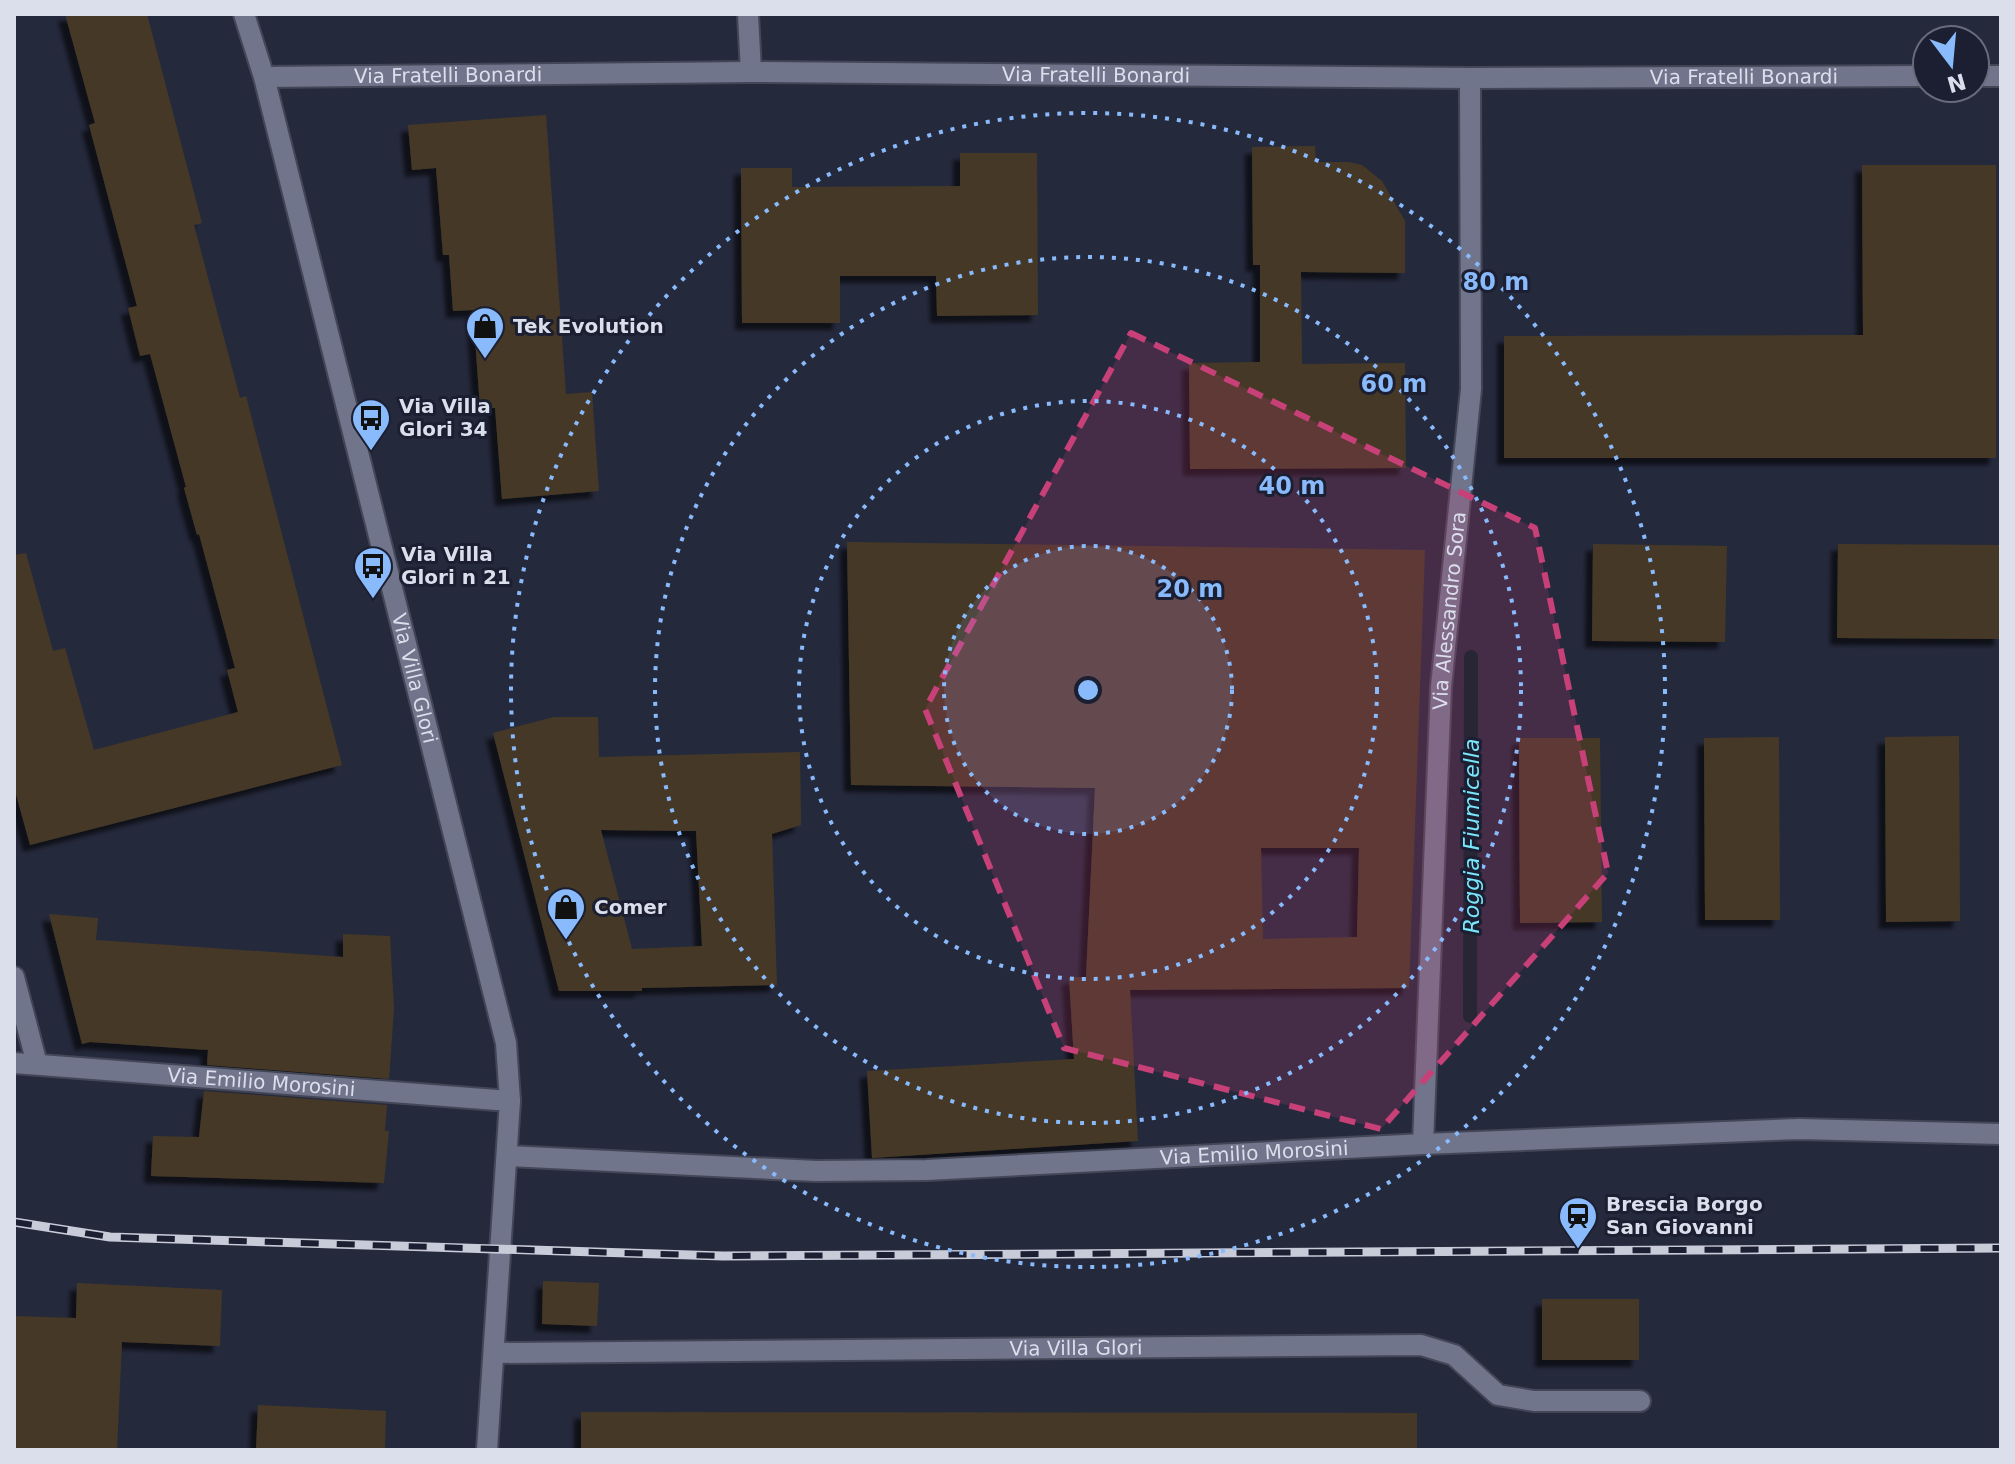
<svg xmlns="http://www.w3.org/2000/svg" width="2015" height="1464" font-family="'DejaVu Sans',sans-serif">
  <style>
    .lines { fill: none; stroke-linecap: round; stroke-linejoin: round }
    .stream { stroke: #001f25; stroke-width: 14 }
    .building { fill: #453926; fill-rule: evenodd; filter: url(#shadow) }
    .minor-casing { stroke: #434656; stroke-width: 24 }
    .minor { stroke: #70758b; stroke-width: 20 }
    .rail-casing { stroke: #c8cbd8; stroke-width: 9 }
    .rail { stroke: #1b1f31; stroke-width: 6; stroke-dasharray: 18; stroke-linecap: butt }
    .marked { fill: #c74078; fill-opacity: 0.2; stroke: #c74078; stroke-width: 6; stroke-dasharray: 16 10; stroke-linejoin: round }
    .ring { fill: none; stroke: #89bafc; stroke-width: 4; stroke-dasharray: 4 8 }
    .labels { text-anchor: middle; stroke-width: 6; stroke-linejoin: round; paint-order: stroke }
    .street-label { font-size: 20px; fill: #dbdeeb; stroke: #1b1f31 }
    .poi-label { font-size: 20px; font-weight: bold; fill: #dbdeeb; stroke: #1b1f31; text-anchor: start }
    .water-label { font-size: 22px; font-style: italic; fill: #7ae6fc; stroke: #1b1f31 }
    .centre { fill: #89bafc; stroke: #1b1f31; stroke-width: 4 }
    .ring-label { font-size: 24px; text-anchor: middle; font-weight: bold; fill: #89bafc; stroke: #1b1f31; stroke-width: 6; stroke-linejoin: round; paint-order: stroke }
  </style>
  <defs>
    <filter id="shadow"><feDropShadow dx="-7" dy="7" stdDeviation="2" flood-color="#0009"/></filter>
  </defs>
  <rect width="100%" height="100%" fill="#25293c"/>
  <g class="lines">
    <!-- stream -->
    <polyline class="stream" points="1470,1016 1471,657"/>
  </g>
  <!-- building -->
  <g class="building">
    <polygon points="65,14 147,14 202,223 194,225 240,398 246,396 342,765 30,845 14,787 14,555 26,553 53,651 65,648 94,750 238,712 227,670 235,668 199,534 197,535 184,488 186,487 150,354 140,356 128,308 137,306 89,125 95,123"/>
    <polygon points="546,115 566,394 592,392 599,491 502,499 495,408 480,408 473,310 453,311 449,255 443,255 436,168 412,170 408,125"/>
    <polygon points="1315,146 1316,162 1349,162 1362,165 1382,181 1405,221 1405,273 1301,272 1302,364 1405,363 1406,468 1190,469 1189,363 1260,362 1260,265 1253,265 1252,147"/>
    <polygon points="960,153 1037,153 1038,315 937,316 936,276 840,276 840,323 742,323 741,168 792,168 792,187 960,186"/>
    <polygon points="1862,165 1996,165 1996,458 1504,458 1504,336 1863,335"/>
    <path d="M 847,542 L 1425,550 L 1409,988 L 1130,990 L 1138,1141 L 872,1158 L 867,1071 L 1074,1059 L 1069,977 L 1086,977 L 1095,788 L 851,785 ZM 1261,848 L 1359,848 L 1357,937 L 1263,939 Z"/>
    <polygon points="1593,544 1727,546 1725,642 1592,641"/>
    <polygon points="1838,544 2001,545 2001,639 1837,638"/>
    <path d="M 554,717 L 598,717 L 599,757 L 800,752 L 801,825 L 772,834 L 777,985 L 642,988 L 642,991 L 559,991 L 493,733 ZM 601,830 L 696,831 L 702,946 L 632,949 Z"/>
    <polygon points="1959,736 1960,921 1886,922 1885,737"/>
    <polygon points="1779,737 1780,920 1705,920 1704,738"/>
    <polygon points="1519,738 1600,738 1602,922 1520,923"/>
    <polygon points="49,914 98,918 96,940 343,957 343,934 390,936 394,1009 389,1079 207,1065 208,1050 90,1042 82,1044"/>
    <polygon points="204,1091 387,1105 385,1131 389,1131 384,1183 151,1176 153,1136 199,1137"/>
    <polygon points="543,1281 599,1283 597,1326 542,1324"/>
    <polygon points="77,1283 222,1290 220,1346 122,1342 117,1450 14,1450 14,1316 76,1318"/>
    <rect x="1542" y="1299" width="97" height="61"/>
    <polygon points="258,1405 386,1411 385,1450 256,1450"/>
    <polygon points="581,1412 1417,1413 1417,1450 581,1450"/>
  </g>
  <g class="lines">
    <defs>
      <g id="minor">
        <path id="s1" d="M 244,14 L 264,77 L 506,1043 L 510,1101 L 487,1450"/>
        <polyline points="748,14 751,72"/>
        <polyline points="1975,76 2001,76"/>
        <path id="s2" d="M 264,77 L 751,72 L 1470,78 L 1927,76"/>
        <polyline points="14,977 37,1064"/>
        <path id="s3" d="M 14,1063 L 510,1101"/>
        <path id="s4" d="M 1423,1144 L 1441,687 L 1471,389 L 1470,78"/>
        <path id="s5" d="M 507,1156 L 816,1171 L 927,1170 L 1423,1144 L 1799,1129 L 2001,1134"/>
        <path id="s6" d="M 494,1353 L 1421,1345 L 1454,1355 L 1498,1395 L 1534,1401 L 1640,1401"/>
      </g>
    </defs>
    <!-- minor casing -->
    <use href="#minor" class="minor-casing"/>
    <!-- minor -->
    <use href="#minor" class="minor"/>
    <defs>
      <polyline id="rail" points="14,1222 110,1237 723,1256 2001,1248"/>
    </defs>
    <!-- rail casing -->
    <use href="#rail" class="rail-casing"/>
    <!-- rail -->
    <use href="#rail" class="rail"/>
  </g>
  <!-- marked area -->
  <path class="marked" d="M 1131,333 L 1535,528 L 1608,873 L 1381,1129 L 1064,1048 L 925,709 Z"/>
  <!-- distance rings -->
  <circle cx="1088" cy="690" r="144" fill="#89bafc" fill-opacity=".12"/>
  <g class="ring">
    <circle cx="1088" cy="690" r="144"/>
    <circle cx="1088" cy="690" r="289"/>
    <circle cx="1088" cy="690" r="433"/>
    <circle cx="1088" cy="690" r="577"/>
  </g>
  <!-- icons -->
  <defs>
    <symbol id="shop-pin" viewBox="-11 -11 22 30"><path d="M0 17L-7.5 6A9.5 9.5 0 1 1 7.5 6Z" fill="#89bafc" stroke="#1b1f31"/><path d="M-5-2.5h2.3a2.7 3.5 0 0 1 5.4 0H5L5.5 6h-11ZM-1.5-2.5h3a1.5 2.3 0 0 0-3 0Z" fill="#111"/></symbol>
    <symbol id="bus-pin" viewBox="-11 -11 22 30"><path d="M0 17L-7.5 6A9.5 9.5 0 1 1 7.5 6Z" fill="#89bafc" stroke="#1b1f31"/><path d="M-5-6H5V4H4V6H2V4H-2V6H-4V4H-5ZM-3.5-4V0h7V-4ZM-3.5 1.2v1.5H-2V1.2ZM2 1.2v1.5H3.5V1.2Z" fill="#111"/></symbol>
    <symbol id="station-pin" viewBox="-11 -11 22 30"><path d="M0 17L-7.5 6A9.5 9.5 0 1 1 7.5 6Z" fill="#89bafc" stroke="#1b1f31"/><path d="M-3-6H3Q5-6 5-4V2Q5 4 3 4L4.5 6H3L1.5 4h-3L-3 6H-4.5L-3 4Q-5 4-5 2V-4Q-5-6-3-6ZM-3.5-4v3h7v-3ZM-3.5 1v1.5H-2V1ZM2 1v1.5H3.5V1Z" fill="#111"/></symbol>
  </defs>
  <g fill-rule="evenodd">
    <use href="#shop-pin" x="463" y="304" width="44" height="60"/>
    <use href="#bus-pin" x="349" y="396" width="44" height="60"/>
    <use href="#bus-pin" x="351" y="544" width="44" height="60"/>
    <use href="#shop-pin" x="544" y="885" width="44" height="60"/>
    <use href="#station-pin" x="1556" y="1194" width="44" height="60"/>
  </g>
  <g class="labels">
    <!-- street labels -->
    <g class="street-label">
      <text dy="7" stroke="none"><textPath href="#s2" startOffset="184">Via Fratelli Bonardi</textPath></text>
      <text dy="7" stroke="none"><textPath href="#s2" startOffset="832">Via Fratelli Bonardi</textPath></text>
      <text dy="7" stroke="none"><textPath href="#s2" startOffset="1480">Via Fratelli Bonardi</textPath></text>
      <text dy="7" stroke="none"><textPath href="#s4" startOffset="534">Via Alessandro Sora</textPath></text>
      <text dy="7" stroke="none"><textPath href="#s1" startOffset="686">Via Villa Glori</textPath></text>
      <text dy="7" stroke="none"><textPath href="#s3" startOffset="248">Via Emilio Morosini</textPath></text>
      <text dy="7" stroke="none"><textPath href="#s5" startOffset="748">Via Emilio Morosini</textPath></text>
      <text dy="7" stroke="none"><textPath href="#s6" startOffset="582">Via Villa Glori</textPath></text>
    </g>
    <!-- poi labels -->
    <g class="poi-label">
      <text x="513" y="333">Tek Evolution</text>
      <text x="399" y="413">Via Villa<tspan x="399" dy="23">Glori 34</tspan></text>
      <text x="401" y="561">Via Villa<tspan x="401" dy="23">Glori n 21</tspan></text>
      <text x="594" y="914">Comer</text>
      <text x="1606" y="1211">Brescia Borgo<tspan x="1606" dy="23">San Giovanni</tspan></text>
    </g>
    <!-- water labels -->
    <g class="water-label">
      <text transform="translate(1471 836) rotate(-90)" y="8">Roggia Fiumicella</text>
    </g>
  </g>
  <circle cx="1088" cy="690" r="12" class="centre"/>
  <g class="ring-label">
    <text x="1496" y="290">80 m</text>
    <text x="1394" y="392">60 m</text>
    <text x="1292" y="494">40 m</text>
    <text x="1190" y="597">20 m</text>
  </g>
  <!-- border -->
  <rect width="2015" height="1464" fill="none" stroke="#dbdeeb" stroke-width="32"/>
  <!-- north arrow -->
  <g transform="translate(1951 64) rotate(164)"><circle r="38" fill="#1b1f31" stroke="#686b7b" stroke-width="2"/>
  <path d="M0-6L14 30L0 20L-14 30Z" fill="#89bafc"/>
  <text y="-12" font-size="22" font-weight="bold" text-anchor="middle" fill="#dbdeeb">N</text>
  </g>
</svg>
